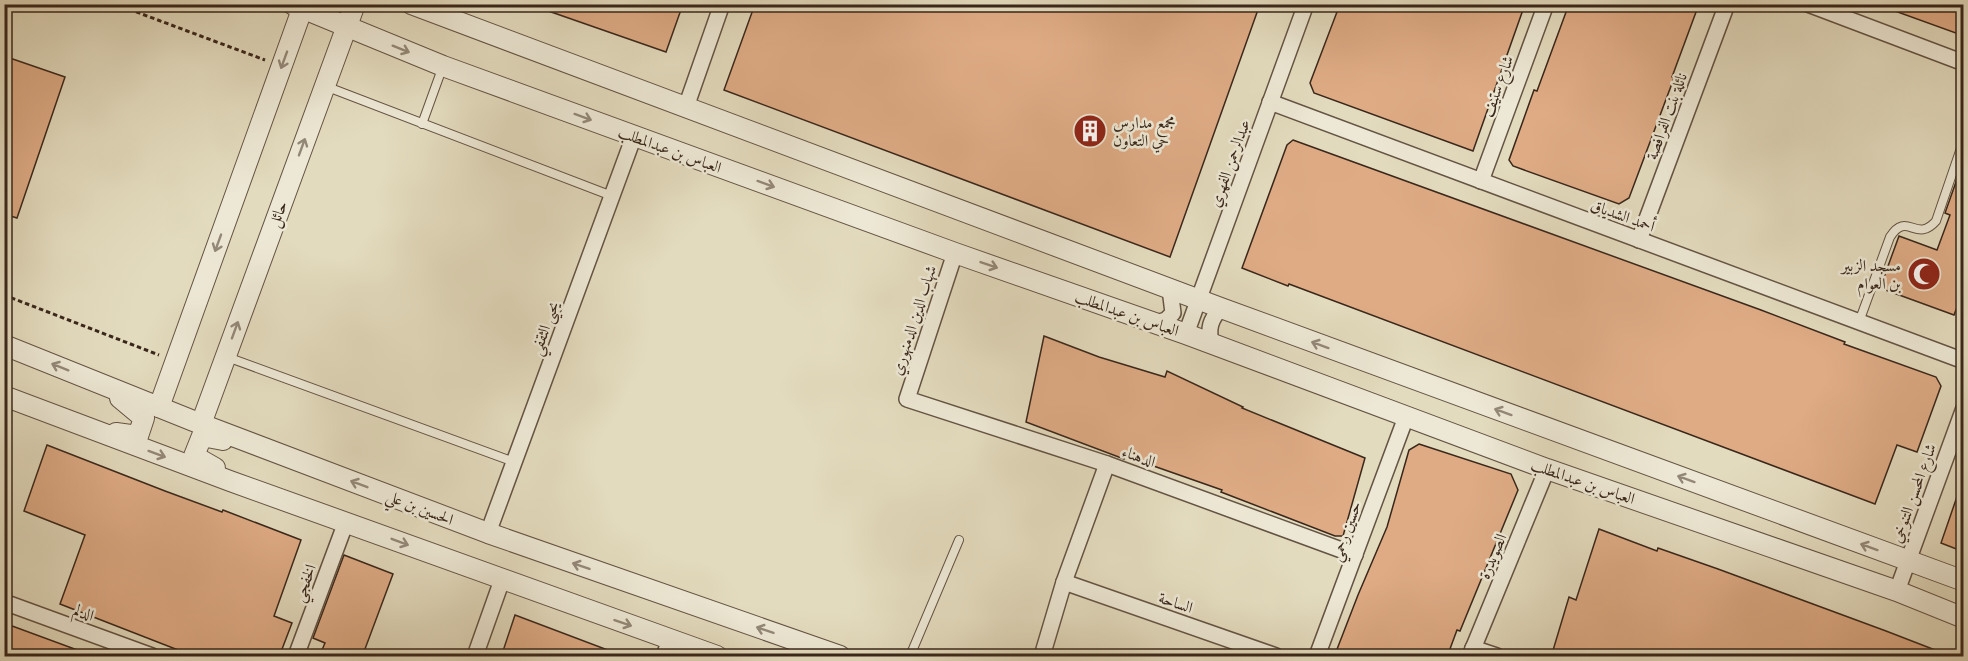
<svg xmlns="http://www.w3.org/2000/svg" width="1968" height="661" font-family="'IM FELL French Canon',Amiri,serif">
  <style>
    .building { fill: #deab85; stroke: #39271b; stroke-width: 1.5 }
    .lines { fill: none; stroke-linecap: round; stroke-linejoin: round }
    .service-casing { stroke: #645444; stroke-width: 10 }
    .minor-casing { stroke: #645444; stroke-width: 18 }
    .tertiary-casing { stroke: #645444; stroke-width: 22 }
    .path { stroke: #39271b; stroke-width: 3; stroke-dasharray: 4.5 3; stroke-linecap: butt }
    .service { stroke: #ede8d5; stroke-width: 8 }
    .minor { stroke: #ede8d5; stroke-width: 15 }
    .tertiary { stroke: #ede8d5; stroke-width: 20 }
    .oneway { stroke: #938878 }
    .labels { text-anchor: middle; stroke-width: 5; stroke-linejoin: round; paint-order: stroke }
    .street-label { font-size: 16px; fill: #39271b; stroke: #ede8d5 }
    .poi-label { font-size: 16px; fill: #39271b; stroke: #ede8d5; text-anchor: start }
  </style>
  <rect width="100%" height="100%" fill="#e3dbbe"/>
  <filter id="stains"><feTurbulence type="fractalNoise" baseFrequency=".00333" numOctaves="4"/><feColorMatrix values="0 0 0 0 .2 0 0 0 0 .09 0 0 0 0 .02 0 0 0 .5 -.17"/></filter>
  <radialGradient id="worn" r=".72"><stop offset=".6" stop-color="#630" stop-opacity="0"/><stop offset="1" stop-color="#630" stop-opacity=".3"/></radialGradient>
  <!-- building -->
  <g class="building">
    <polygon points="535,4 683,4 666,52 534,6"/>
    <polygon points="755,4 1260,4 1170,257 724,90"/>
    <polygon points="1340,4 1525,4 1473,151 1314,93 1310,83"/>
    <polygon points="1569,4 1699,4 1672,77 1674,78 1629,198 1619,204 1513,166 1509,160 1534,90 1537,91"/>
    <polygon points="1881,4 1964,4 1964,36 1881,6"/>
    <polygon points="4,56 65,77 17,218 4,214"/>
    <polygon points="1293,140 1761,310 1845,342 1844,344 1936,377 1941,386 1917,452 1897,445 1875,504 1289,284 1288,286 1242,268 1287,145"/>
    <polygon points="1962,165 1964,289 1954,315 1880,288 1899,236 1937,250 1950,215 1945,213"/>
    <polygon points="1044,336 1099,357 1165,377 1167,371 1243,407 1242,408 1365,458 1343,536 1335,536 1221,492 1222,490 1125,456 1124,459 1026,422"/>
    <polygon points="1419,444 1511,474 1518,490 1460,631 1457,630 1447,657 1334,657 1358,595 1387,527 1409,450"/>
    <polygon points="47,445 165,491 222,512 223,510 301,540 274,616 292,623 279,657 196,657 60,604 85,535 24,511"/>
    <polygon points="1961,485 1964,485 1964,552 1941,543"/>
    <polygon points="1599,529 1657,551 1658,548 1718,569 1886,631 1948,655 1947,657 1551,657 1569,597 1576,600"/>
    <polygon points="344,555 393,574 362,657 319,657 325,643 313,638"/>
    <polygon points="515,615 621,655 621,657 501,657"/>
    <polygon points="4,623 91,655 91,657 4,657"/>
  </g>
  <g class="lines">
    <defs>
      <g id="service">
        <polyline points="325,86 612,196"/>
        <polyline points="422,124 443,66"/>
        <path d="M 1859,322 L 1890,237 C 1907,210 1916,244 1936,221 L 1960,151 L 1964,151"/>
        <polyline points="227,357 514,462"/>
        <polyline points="910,656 959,540"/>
      </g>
      <g id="minor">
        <polyline points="1808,4 1964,63"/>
        <polyline points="1270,102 1964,361"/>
        <polyline points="686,107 722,4"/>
        <polyline points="1481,181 1546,4"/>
        <polyline points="1639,240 1727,4"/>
        <polyline points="955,253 907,399 1107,464 1355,555"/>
        <polyline points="1156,323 1166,320 1173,313 1170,289"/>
        <polyline points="1186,334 1306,4"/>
        <path d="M 1211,344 C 1208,328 1210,320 1221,308"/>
        <polyline points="488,533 634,136"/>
        <polyline points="1064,582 1276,656"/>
        <polyline points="1897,591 1964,408"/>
        <polyline points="4,602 152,656"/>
        <polyline points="1473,648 1497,656"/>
        <polyline points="296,656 346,522"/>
        <polyline points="475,656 502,580"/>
        <polyline points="664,656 670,640"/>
        <polyline points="1042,656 1064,582 1107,464"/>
        <polyline points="1317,656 1406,417"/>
        <polyline points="1470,656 1547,469"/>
      </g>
      <g id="tertiary">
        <polyline points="292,4 443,66 955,253 1186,334 1547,469 1897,591 1964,618"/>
        <polyline points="411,4 1221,308 1964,581"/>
        <polyline points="4,345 201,424 488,533 840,656"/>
        <polyline points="4,396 230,481 717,656"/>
        <polyline points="159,407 304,4"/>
        <polyline points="201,424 355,4"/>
        <polyline points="116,433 138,436 144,418 120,398"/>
        <polyline points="215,468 194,456 202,436 223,440"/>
      </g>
    </defs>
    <!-- service casing -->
    <use href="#service" class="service-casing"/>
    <!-- minor casing -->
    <use href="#minor" class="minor-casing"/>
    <!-- tertiary casing -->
    <use href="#tertiary" class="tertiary-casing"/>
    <!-- path -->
    <g class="path">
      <polyline points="115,4 265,60"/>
      <polyline points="4,295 159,355"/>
    </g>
    <!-- service -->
    <use href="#service" class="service"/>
    <!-- minor -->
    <use href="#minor" class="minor"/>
    <!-- tertiary -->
    <use href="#tertiary" class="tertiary"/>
  </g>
  <!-- one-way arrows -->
  <defs><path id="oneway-shaft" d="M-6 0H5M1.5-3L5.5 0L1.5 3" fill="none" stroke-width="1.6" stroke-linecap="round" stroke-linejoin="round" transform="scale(1.5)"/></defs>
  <g class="oneway">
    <use href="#oneway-shaft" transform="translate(401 49) rotate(22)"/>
    <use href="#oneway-shaft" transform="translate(284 60) rotate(110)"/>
    <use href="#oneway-shaft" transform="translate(583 117) rotate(20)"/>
    <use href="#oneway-shaft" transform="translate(302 147) rotate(-70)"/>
    <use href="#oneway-shaft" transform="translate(766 184) rotate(20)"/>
    <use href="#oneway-shaft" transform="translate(218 243) rotate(110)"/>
    <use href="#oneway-shaft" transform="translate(989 265) rotate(19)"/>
    <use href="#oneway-shaft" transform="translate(235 330) rotate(-70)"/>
    <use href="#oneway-shaft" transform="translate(1320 345) rotate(-160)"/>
    <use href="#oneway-shaft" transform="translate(60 367) rotate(-158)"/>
    <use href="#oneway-shaft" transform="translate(1503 412) rotate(-160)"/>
    <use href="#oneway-shaft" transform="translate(157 454) rotate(20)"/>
    <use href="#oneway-shaft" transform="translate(1686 479) rotate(-160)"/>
    <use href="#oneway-shaft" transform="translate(359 484) rotate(-159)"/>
    <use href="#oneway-shaft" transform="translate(400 542) rotate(21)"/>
    <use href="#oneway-shaft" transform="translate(1869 547) rotate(-160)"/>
    <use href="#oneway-shaft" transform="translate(581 566) rotate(-161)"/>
    <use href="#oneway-shaft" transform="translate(623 623) rotate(19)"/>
    <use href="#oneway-shaft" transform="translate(765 630) rotate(-161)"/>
  </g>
  <!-- icons -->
  <defs>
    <symbol id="building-disc" viewBox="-11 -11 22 22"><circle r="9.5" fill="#8f2418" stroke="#ede8d5"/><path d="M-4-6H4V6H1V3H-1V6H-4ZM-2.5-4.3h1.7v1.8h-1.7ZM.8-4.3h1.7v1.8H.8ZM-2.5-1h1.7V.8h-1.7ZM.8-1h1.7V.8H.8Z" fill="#fff"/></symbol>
    <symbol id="mosque-disc" viewBox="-11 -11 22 22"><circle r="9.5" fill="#8f2418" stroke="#ede8d5"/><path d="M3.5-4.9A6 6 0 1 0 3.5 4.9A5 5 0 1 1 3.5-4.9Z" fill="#fff"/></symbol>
  </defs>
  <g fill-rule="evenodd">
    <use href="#building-disc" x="1071" y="112" width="38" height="38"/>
    <use href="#mosque-disc" x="1905" y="255" width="38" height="38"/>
  </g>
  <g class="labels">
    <!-- street labels -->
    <g class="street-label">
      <text transform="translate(1497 86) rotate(-70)" y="6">شارع ستيف</text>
      <text transform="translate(1666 116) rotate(-70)" y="6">نائلة بنت الفرافصة</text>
      <text transform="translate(670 149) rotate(20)" y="6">العباس بن عبدالمطلب</text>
      <text transform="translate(1229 163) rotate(-70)" y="6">عبدالرحمن الفهري</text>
      <text transform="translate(277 214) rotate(-70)" y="6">حائل</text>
      <text transform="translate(1623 215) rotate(20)" y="6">أحمد الشدياق</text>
      <text transform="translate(1127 313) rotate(19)" y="6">العباس بن عبدالمطلب</text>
      <text transform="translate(913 320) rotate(-72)" y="6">شهاب الدين الدمنهوري</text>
      <text transform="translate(544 328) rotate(-70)" y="6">يحيى الثقفي</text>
      <text transform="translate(1139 456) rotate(20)" y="6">الدهناء</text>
      <text transform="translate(1583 481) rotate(19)" y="6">العباس بن عبدالمطلب</text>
      <text transform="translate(1913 493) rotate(-70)" y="6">شارع المحسن التنوخي</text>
      <text transform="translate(420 507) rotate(21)" y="6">الحسين بن علي</text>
      <text transform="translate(1345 531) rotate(-70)" y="6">حسين رحمي</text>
      <text transform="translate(1492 556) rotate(-67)" y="6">الصويدرة</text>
      <text transform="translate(304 583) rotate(-70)" y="6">الخفجي</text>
      <text transform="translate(1176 602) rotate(19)" y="6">الساحة</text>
      <text transform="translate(84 612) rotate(20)" y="6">الدلم</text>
    </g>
    <!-- poi labels -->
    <g class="poi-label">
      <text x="1113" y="128">مجمع مدارس<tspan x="1113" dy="18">حي التعاون</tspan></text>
      <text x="1901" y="271" text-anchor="end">مسجد الزبير<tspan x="1901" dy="18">بن العوام</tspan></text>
    </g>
  </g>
  <!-- margin -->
  <rect width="1968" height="661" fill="none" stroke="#e3dbbe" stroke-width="24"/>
  <rect x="6" y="6" width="1956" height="649" fill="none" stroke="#39271b" stroke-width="3"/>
  <rect x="12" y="12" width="1944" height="637" fill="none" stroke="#39271b" stroke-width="1.5"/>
  <rect width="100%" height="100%" filter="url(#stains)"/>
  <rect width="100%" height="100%" fill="url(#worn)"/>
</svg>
